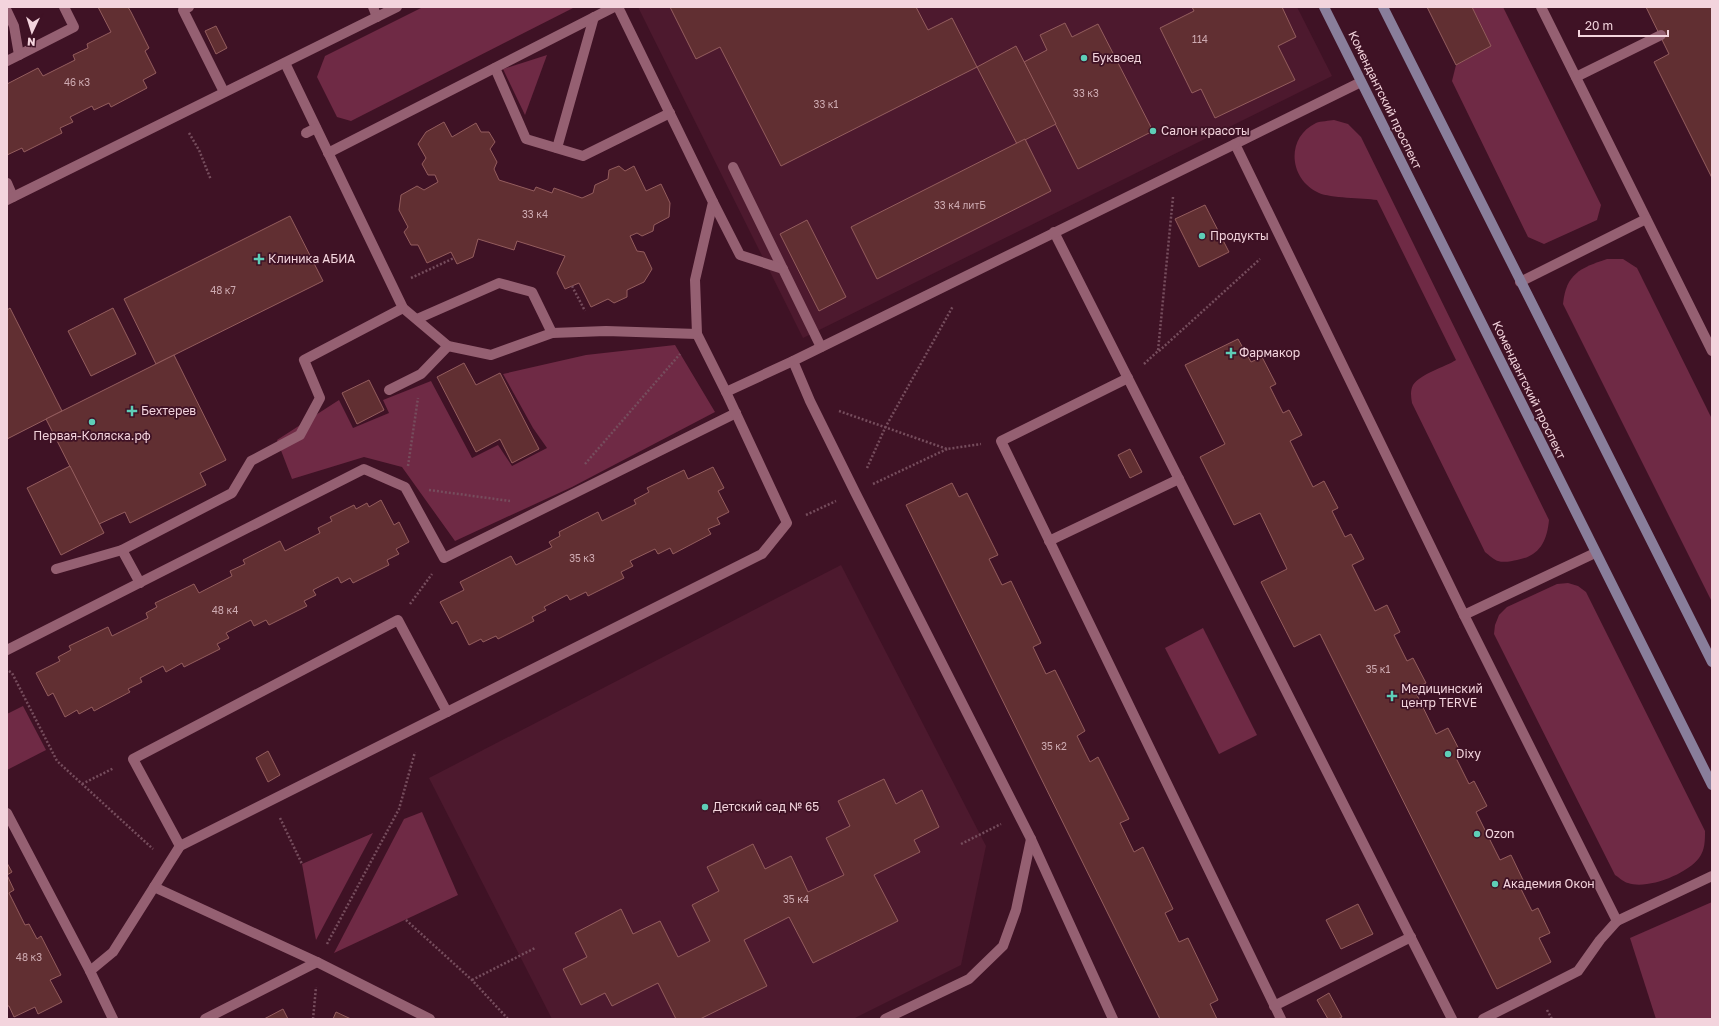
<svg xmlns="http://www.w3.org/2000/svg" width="1719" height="1026" font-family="'Golos Text',sans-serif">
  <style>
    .built { fill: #4d192e }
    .green { fill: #6f2a45 }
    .building { fill: #612f32; stroke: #945d5e }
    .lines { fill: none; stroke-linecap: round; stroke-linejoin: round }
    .path { stroke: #764d5d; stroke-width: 2.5; stroke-dasharray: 2 2; stroke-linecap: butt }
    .lane { stroke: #956072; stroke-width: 10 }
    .secondary { stroke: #897e9b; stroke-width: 10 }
    .poi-dot { fill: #5eceb7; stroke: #3f1225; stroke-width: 1.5 }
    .labels { text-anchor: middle; stroke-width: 3.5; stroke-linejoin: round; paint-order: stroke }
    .number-label { font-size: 10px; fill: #ceabb2 }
    .poi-label { font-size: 12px; fill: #f3d4dd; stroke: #3f1225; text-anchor: start }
    .street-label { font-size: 12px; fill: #f3d4dd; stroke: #3f1225 }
  </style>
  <rect width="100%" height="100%" fill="#3f1225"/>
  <!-- built -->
  <g class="built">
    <polygon points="638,7 1297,7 1332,76 803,338"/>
    <polygon points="841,565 986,846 961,965 853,1019 552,1019 429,778"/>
  </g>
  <!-- green -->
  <g class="green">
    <polygon points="423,7 575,7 351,121 337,117 317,77 325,56"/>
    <polygon points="1472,7 1503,7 1601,205 1597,220 1544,244 1528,237 1452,81 1456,65 1491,46"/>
    <polygon points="547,55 525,115 503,69"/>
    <path d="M 1334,120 L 1348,124 L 1361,137 L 1549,520 C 1547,541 1540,556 1517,560 C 1512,561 1504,563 1498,561 C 1494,560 1489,555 1485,552 L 1412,403 C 1411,397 1410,391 1413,385 C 1420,374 1445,367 1456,360 L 1377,200 C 1363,198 1330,198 1319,193 C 1289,180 1285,138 1316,123 C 1321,121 1329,121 1334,120 Z"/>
    <path d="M 1607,259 L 1623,259 L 1637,268 L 1712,419 L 1712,602 L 1563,304 C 1566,274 1580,268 1607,259 Z"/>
    <polygon points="675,345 715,412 572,487 455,541 402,467 364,457 292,479 277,440 339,400 353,428 389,413 383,400 431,381 472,458 498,445 512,466 547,448 533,428 503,374 586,355"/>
    <path d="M 1568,583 L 1578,586 L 1586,592 L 1705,831 C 1705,841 1705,850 1699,858 C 1687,874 1647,890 1628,883 C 1623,882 1619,877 1615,875 L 1494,634 L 1495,625 L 1499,615 L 1507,607 L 1557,584 Z"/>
    <polygon points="1203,628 1257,735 1219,754 1165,648"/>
    <polygon points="23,706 46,750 7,770 7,714"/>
    <polygon points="422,812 458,895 334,953 404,819"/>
    <polygon points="373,833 316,940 302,864"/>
    <polygon points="1712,902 1712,1019 1656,1019 1630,938"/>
  </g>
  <!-- building -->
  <g class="building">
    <polygon points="98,7 128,7 131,12 149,48 145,51 156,73 143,80 147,88 111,107 109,103 94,110 92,106 70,117 73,122 60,128 62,133 24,152 22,148 7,155 7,84 38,68 43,76 75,60 73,55 88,48 87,44 111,32"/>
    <polygon points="670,7 916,7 928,30 952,18 977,67 781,166 720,47 696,59"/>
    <polygon points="1192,7 1282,7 1296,37 1278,46 1295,80 1215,118 1201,89 1192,93 1160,28 1194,11"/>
    <polygon points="1427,7 1472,7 1491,46 1456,65"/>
    <polygon points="1646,7 1712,7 1712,178 1654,62 1669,54"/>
    <polygon points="1065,23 1072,37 1098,24 1153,131 1078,169 1024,62 1047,50 1040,35"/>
    <polygon points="216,26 227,48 216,54 205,31"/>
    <polygon points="1016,46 1056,124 1017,144 977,67"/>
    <polygon points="444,122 452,137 476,123 481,132 489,132 495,142 490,149 497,162 494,169 499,180 534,191 536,187 552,193 554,188 582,198 593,193 595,185 608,179 609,170 619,166 625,171 634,166 646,191 661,184 670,203 669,217 654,225 653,231 642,236 637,233 630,236 637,251 644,252 652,269 644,282 627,290 627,297 614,303 608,299 591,307 579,283 565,289 557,273 565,256 517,241 514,250 478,239 473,257 457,264 451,252 427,263 418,245 411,245 404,232 408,227 399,210 401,195 417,186 424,190 438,182 435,175 428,175 422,164 426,158 418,144 426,132"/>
    <polygon points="1025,139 1051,191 877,279 851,227"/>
    <polygon points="1205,205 1229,252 1199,267 1175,219"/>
    <polygon points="290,216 323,281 156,364 124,299"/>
    <polygon points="807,220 846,297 819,311 780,234"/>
    <polygon points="10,308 62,411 7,439 7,310"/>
    <polygon points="113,308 136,354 91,376 68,331"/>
    <polygon points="1238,339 1251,362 1262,357 1276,384 1270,387 1283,413 1289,410 1302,435 1290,441 1313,487 1324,481 1338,508 1332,511 1345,537 1351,534 1364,559 1352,565 1375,611 1387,605 1400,632 1394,635 1407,661 1413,658 1426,683 1414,689 1436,734 1448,728 1462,755 1456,758 1469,784 1474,781 1487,806 1476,812 1500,860 1511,855 1524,882 1519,885 1532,911 1538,908 1550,933 1539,938 1551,962 1497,989 1320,634 1294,647 1261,582 1287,569 1260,513 1234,525 1200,457 1225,444 1185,365"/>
    <polygon points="174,355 226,460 200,473 206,485 130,523 125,512 99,524 46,419"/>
    <polygon points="464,363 476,385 500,373 539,449 512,463 500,439 476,452 437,377"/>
    <polygon points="369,380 384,410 357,424 342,393"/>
    <polygon points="1130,449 1142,472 1130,478 1118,455"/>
    <polygon points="70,466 104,533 61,555 27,488"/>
    <polygon points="713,467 724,488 718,491 729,512 717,518 720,524 708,529 711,534 673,554 670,548 658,554 655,549 630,561 633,566 621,572 624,578 588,596 586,592 570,600 567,595 544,607 546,610 532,617 534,621 498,639 496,636 483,642 481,639 469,645 457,621 452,624 440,602 464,590 460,582 511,556 516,565 552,547 549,542 560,536 559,532 598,512 602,521 636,504 634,500 649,492 647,488 684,470 688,479"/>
    <polygon points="952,483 959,497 967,493 998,555 989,559 1002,585 1011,581 1041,643 1033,647 1046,674 1055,670 1065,690 1085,731 1077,736 1090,762 1098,757 1129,819 1120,823 1134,852 1143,847 1173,909 1165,913 1179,942 1188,938 1218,1000 1210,1004 1217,1019 1160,1019 906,505"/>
    <polygon points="381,500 394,525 399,522 409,542 396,549 399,554 387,560 389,565 353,583 350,578 341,583 338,577 313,590 316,595 304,601 307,606 269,625 266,620 254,626 251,620 226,633 229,638 217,644 220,649 184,667 182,663 166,672 163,666 140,678 142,682 128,689 130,692 94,711 92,707 79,714 77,710 65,717 53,693 48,696 36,673 60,661 58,657 71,650 69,646 108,627 112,636 148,618 146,613 157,607 155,603 194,584 199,593 232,576 230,571 245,564 243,560 280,541 285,551 320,533 318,528 332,521 330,517 354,505 356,509 367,503 369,507"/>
    <polygon points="268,751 280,775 268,782 256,758"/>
    <polygon points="884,779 896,804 922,790 939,827 914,840 920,852 874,875 898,921 813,963 789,917 744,940 767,986 700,1019 676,1019 658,983 612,1006 605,993 581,1005 563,969 587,957 575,933 621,909 633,934 660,921 678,957 710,941 692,905 719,891 707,867 753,844 765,869 791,856 808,892 844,875 826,838 850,826 838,801"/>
    <polygon points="7,863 12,872 7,875 14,890 9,893 25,925 29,924 37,939 41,936 61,975 50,980 62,1002 38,1014 35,1007 14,1017 9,1006 7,1006"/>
    <polygon points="1358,904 1373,934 1341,949 1326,920"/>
    <polygon points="1329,993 1342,1017 1338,1019 1328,1019 1317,1000"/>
    <polygon points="283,1009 288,1019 264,1019"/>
    <polygon points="336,1012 351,1019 333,1019"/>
  </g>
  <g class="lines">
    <!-- path -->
    <g class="path">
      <polyline points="189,133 199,150 211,180"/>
      <polyline points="411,278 454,258"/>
      <polyline points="572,286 585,311"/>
      <polyline points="1159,351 1260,259"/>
      <polyline points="1144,364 1158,351 1173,197"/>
      <polyline points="839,411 947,449 981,444"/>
      <polyline points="585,464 680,354"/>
      <polyline points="408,466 418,398"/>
      <polyline points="867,468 885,428 953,306"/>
      <polyline points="873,484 947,449"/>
      <polyline points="429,490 510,501"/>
      <polyline points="806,515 836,501"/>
      <polyline points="410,604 432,574"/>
      <polyline points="9,671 12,673 57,761 153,849"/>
      <polyline points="82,784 114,768"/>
      <polyline points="280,818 302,864"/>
      <polyline points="961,844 1001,824"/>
      <polyline points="406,920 472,980 508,1019"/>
      <polyline points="327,944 399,809 415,752"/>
      <polyline points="472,980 535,948"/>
      <polyline points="1547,1010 1552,1019"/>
      <polyline points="313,1019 316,987"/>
    </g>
    <!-- lane -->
    <g class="lane">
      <polyline points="189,7 183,10 224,92"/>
      <polyline points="373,7 377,17"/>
      <polyline points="618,7 713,202 695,280 697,334 726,392"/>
      <polyline points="1541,7 1712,351"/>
      <polyline points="7,11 14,26 19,55 7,61"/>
      <polyline points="19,55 74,27 64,7"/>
      <polyline points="285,63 403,308 448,346 491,355 552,333 606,331 697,334"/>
      <polyline points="495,68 526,139 583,156 670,113"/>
      <polyline points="1576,77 1661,35"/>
      <polyline points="1361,82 1235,144 1464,615 1617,921 1712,876"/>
      <polyline points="306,133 316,128"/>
      <polyline points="557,148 594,17"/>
      <polyline points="328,153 614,7"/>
      <polyline points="733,167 821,347"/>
      <polyline points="7,183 13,197"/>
      <polyline points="7,200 397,7"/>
      <polyline points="713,202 740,255 783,269"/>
      <polyline points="1054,232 1452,1019"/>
      <polyline points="1520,282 1646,219"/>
      <polyline points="417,319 499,283 532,292 552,333"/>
      <polyline points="793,361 810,401 855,492 1031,839 1113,1019"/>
      <polyline points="1128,378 1001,441 1281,1019"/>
      <polyline points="389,390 421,374 448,346"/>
      <polyline points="1049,541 1179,479"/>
      <polyline points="122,550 140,583"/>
      <polyline points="56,569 122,550 232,493 251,461 300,435 320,398 304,360 403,308"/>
      <polyline points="1464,615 1595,553"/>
      <polyline points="7,650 364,469 405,487 444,558 736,413"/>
      <polyline points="7,813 90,971"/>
      <polyline points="180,846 133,759 398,620 447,712"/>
      <polyline points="154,887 317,962 430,1019"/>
      <polyline points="1274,1006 1411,937"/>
      <polyline points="113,1019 90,971 113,952 180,846 762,554 787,523 726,392 793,361 1235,144"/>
      <polyline points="205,1019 317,962"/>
      <polyline points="885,1019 969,979 1003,946 1016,910 1031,839"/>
      <polyline points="1483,1019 1578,971 1600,940 1617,921"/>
    </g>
    <!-- secondary -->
    <g class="secondary">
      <polyline points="1324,7 1712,785"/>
      <polyline points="1383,7 1712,662"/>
    </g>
  </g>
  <!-- markers -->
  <g class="poi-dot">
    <circle cx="1084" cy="58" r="4"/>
    <circle cx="1153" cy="131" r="4"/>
    <circle cx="1202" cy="236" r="4"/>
    <path d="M257 253h4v4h4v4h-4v4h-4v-4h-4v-4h4z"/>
    <path d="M1229 347h4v4h4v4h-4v4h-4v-4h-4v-4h4z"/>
    <path d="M130 405h4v4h4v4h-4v4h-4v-4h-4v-4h4z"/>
    <circle cx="92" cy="422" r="4"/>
    <path d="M1390 690h4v4h4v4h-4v4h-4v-4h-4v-4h4z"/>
    <circle cx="1448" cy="754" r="4"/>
    <circle cx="705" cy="807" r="4"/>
    <circle cx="1477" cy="834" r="4"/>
    <circle cx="1495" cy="884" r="4"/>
  </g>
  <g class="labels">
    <!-- number labels -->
    <g class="number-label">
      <text x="1200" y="43">114</text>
      <text x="77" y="86">46 к3</text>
      <text x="1086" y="97">33 к3</text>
      <text x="826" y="108">33 к1</text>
      <text x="960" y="209">33 к4 литБ</text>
      <text x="535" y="218">33 к4</text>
      <text x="223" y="294">48 к7</text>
      <text x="582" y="562">35 к3</text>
      <text x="225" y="614">48 к4</text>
      <text x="1378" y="673">35 к1</text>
      <text x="1054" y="750">35 к2</text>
      <text x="796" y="903">35 к4</text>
      <text x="29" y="961">48 к3</text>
    </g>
    <!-- poi labels -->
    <g class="poi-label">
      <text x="1092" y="62">Буквоед</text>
      <text x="1161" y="135">Салон красоты</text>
      <text x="1210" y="240">Продукты</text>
      <text x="268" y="263">Клиника АБИА</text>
      <text x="1239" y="357">Фармакор</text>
      <text x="141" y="415">Бехтерев</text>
      <text x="92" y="440" text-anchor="middle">Первая-Коляска.рф</text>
      <text x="1401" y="693">Медицинский<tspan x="1401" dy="14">центр TERVE</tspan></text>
      <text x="1456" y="758">Dixy</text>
      <text x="713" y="811">Детский сад № 65</text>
      <text x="1485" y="838">Ozon</text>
      <text x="1503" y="888">Академия Окон</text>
    </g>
    <!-- street labels -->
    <g class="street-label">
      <text transform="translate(1385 100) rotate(64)" y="4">Комендантский проспект</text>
      <text transform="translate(1529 390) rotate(64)" y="4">Комендантский проспект</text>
    </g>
  </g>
  <!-- border -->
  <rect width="1719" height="1026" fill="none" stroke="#f3d4dd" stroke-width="16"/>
  <!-- north arrow -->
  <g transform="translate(32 32) rotate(184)" stroke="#3f1225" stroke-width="3" paint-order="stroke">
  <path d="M0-3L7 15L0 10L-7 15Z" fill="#f3d4dd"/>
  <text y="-6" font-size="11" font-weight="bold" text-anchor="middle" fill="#f3d4dd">N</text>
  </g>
  <!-- scale -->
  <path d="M1579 30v6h89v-6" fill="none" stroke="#f3d4dd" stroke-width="2"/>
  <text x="1585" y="30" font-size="12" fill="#f3d4dd" stroke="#3f1225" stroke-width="3" paint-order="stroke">20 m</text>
</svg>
